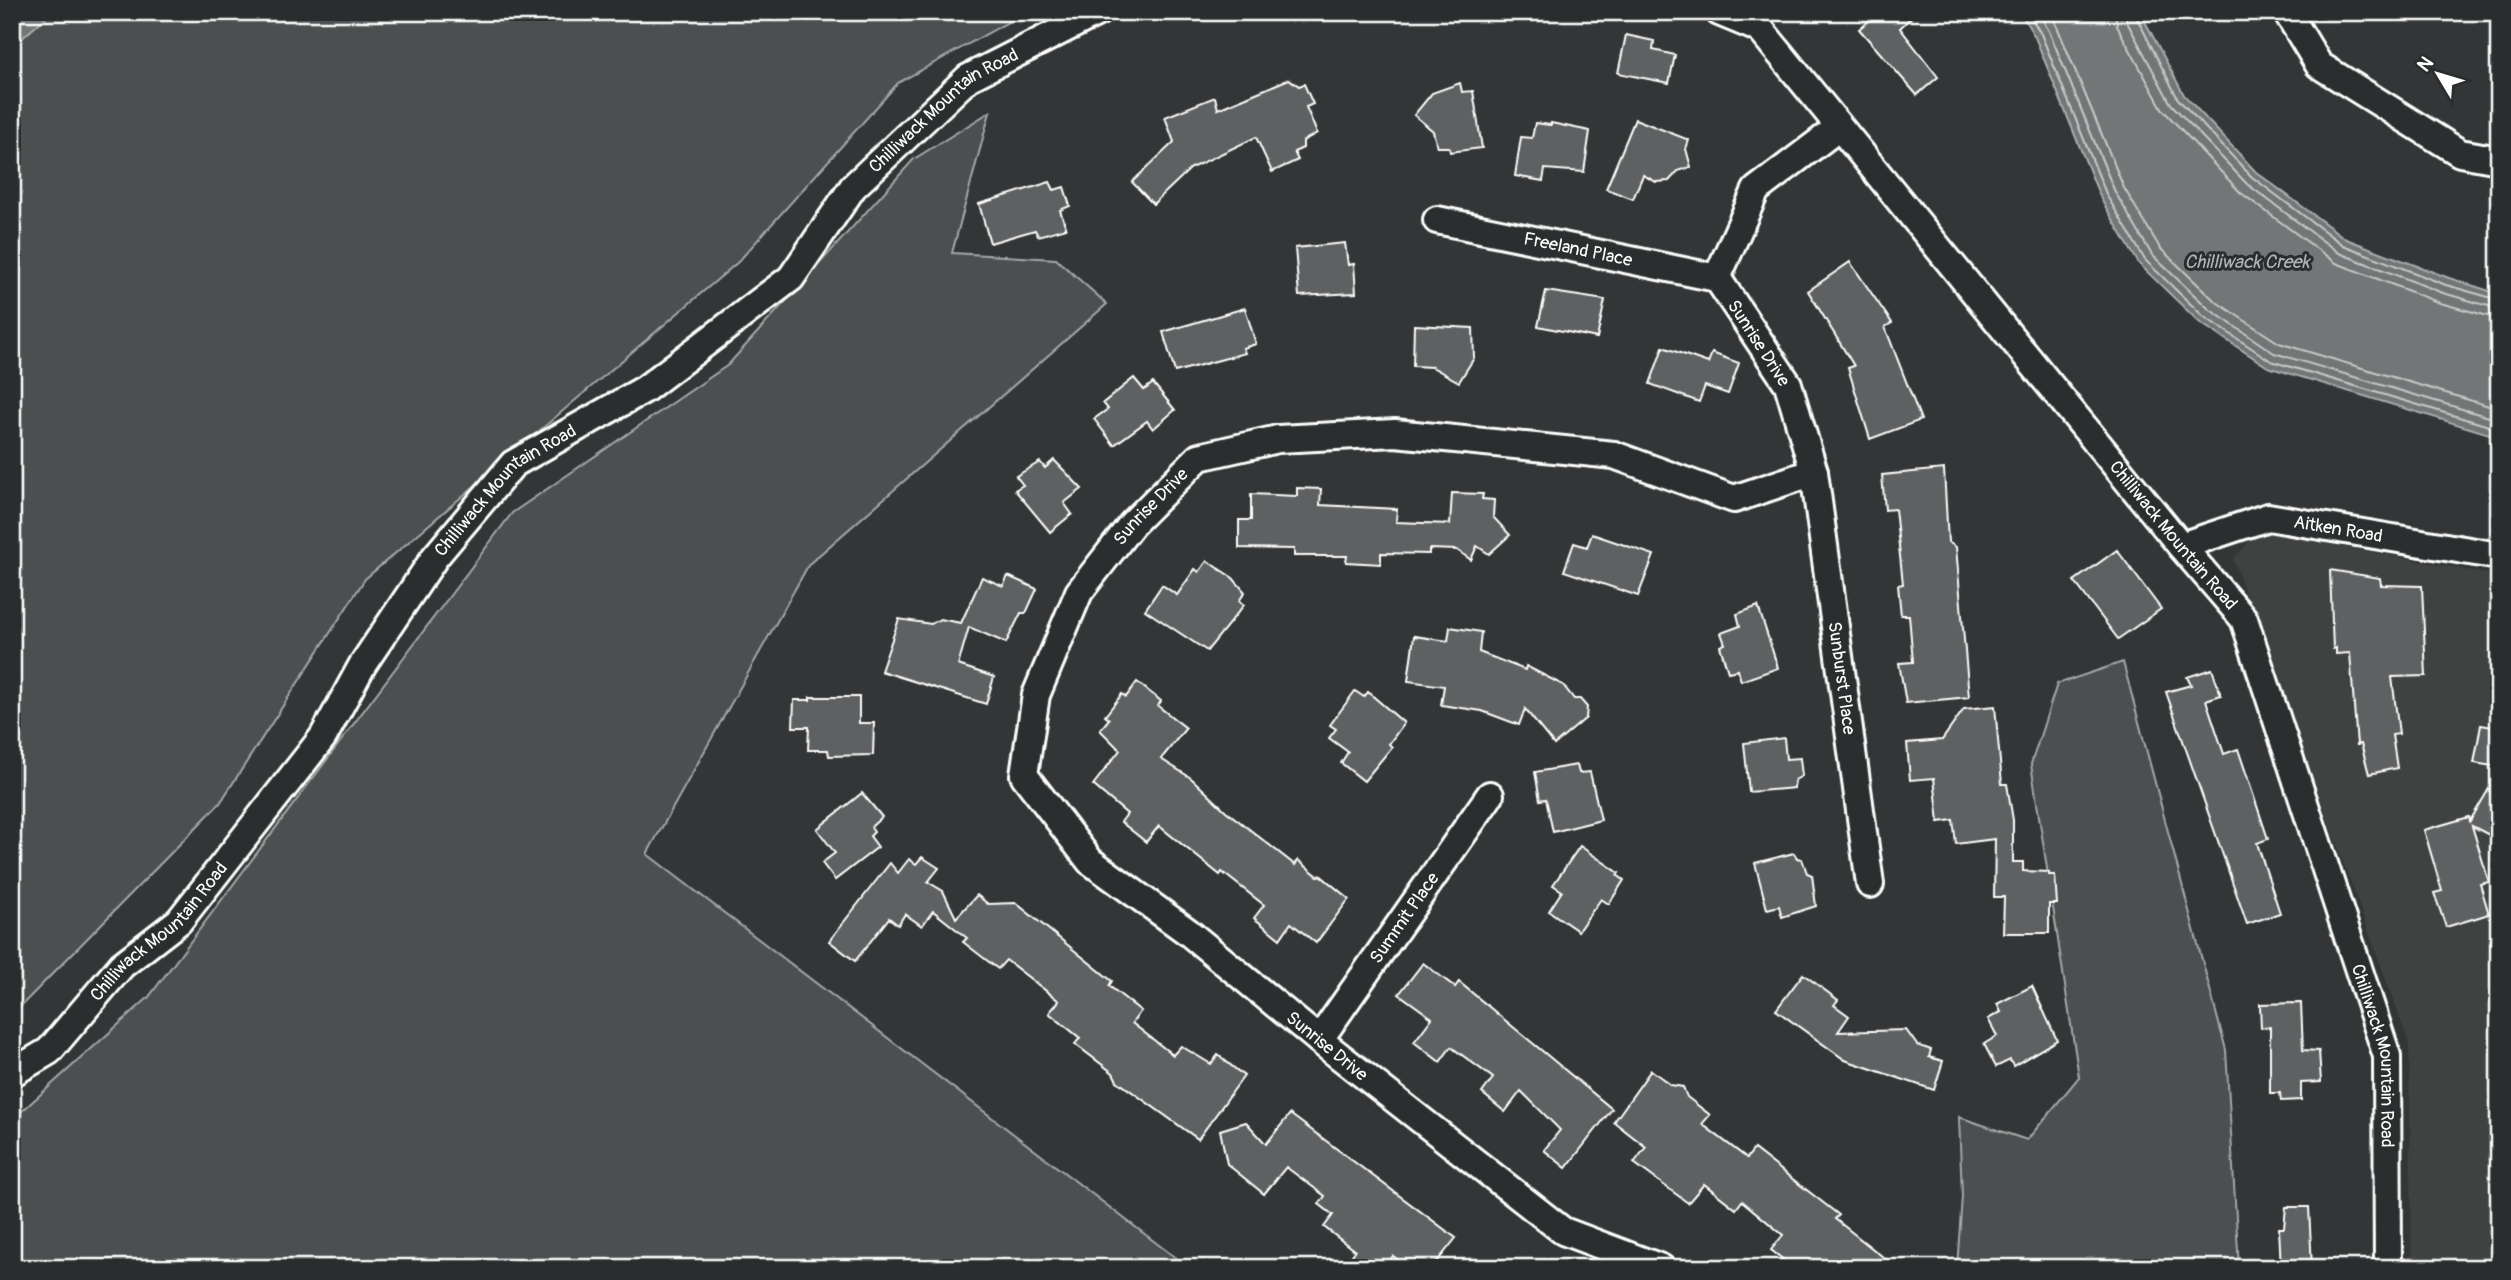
<svg xmlns="http://www.w3.org/2000/svg" width="2511" height="1280" font-family="Pangolin,sans-serif">
  <style>
    .built { fill: #404243 }
    .green { fill: #4c4f50; stroke: #a6a7a8; stroke-width: 2 }
    .water { fill: #737576; stroke: #abacad; stroke-width: 2 }
    .lines { fill: none; stroke-linecap: round; stroke-linejoin: round }
    .shore { stroke: #c7c8c8; stroke-width: 2 }
    .building { fill: #5f6162; stroke: #fff; stroke-width: 2 }
    .street-casing { stroke: #fff; stroke-width: 32 }
    .street { stroke: #2a2d2e; stroke-width: 26 }
    .labels { text-anchor: middle; stroke-width: 6; stroke-linejoin: round; paint-order: stroke }
    .street-label { font-size: 18px; fill: #fff; stroke: #2a2d2e }
    .water-label { font-size: 19px; font-style: italic; fill: #b2b3b4; stroke: #2a2d2e }
  </style>
  <rect width="100%" height="100%" fill="#333536"/>
  <filter id="ink" filterUnits="userSpaceOnUse"><feTurbulence type="fractalNoise" baseFrequency=".0143" numOctaves="2"/><feDisplacementMap in="SourceGraphic" scale="14" xChannelSelector="R" yChannelSelector="G"/><feConvolveMatrix kernelMatrix="1 2 1 2 8 2 1 2 1" color-interpolation-filters="sRGB"/></filter>
  <g filter="url(#ink)">
    <!-- built -->
    <polygon class="built" points="2259,531 2499,576 2499,1268 2412,1268 2409,1043 2233,559"/>
    <!-- green -->
    <g class="green">
      <polygon points="12,12 1026,12 898,83 738,262 365,579 220,803 12,1015"/>
      <polygon points="990,112 952,253 1056,259 1107,304 809,564 647,854 1189,1268 12,1268 12,1120 148,998 512,513 728,365 914,159"/>
      <polygon points="2123,662 2226,1050 2239,1268 1957,1268 1962,1196 1959,1117 2027,1140 2079,1077 2031,764 2057,684"/>
    </g>
    <!-- water -->
    <g class="water">
      <polygon points="12,12 52,12 12,47"/>
      <polygon points="2020,12 2140,12 2184,95 2256,172 2346,239 2449,278 2499,294 2499,437 2268,367 2199,322 2139,264 2101,199 2035,37"/>
    </g>
    <g class="lines">
      <!-- shore -->
      <g class="shore">
        <polyline points="2028,12 2041,34 2107,196 2145,260 2203,316 2271,361 2499,429"/>
        <polyline points="2038,12 2049,31 2115,192 2152,255 2209,309 2274,353 2499,420"/>
        <polyline points="2051,12 2124,188 2160,248 2215,301 2279,343 2499,409"/>
        <polyline points="2115,12 2117,26 2163,110 2241,193 2336,263 2440,303 2499,319"/>
        <polyline points="2125,12 2127,22 2171,104 2247,184 2339,253 2443,293 2499,309"/>
        <polyline points="2134,12 2178,99 2252,177 2343,245 2446,285 2499,300"/>
      </g>
    </g>
    <!-- building -->
    <g class="building">
      <polygon points="1878,12 1917,12 1900,28 1938,77 1917,95 1859,29"/>
      <polygon points="1626,35 1654,41 1653,50 1675,55 1669,83 1618,73"/>
      <polygon points="1289,79 1299,86 1304,84 1313,104 1306,107 1317,133 1303,141 1303,148 1294,152 1298,160 1272,172 1256,137 1191,168 1153,204 1132,182 1174,142 1165,117 1215,97 1218,109"/>
      <polygon points="1460,83 1462,92 1473,91 1482,148 1450,152 1449,147 1437,147 1433,131 1414,115 1432,93"/>
      <polygon points="1635,119 1689,140 1686,149 1691,167 1678,171 1669,181 1656,182 1643,175 1633,199 1606,189"/>
      <polygon points="1535,123 1551,125 1551,123 1590,131 1584,172 1545,169 1543,181 1515,176 1521,137 1532,138"/>
      <polygon points="1050,182 1054,190 1064,187 1070,206 1060,210 1066,228 1038,236 1035,230 990,243 979,204"/>
      <polygon points="1345,243 1348,265 1354,264 1356,293 1299,296 1295,248"/>
      <polygon points="1850,262 1892,323 1885,327 1921,420 1870,439 1848,368 1854,366 1808,291"/>
      <polygon points="1546,291 1605,300 1597,338 1538,326"/>
      <polygon points="1245,308 1256,344 1243,348 1245,353 1175,372 1163,332"/>
      <polygon points="1414,325 1473,328 1474,358 1459,382 1432,367 1413,366"/>
      <polygon points="1663,347 1708,363 1712,353 1739,363 1728,394 1705,386 1699,402 1650,384"/>
      <polygon points="1134,378 1144,390 1153,383 1175,410 1153,429 1147,421 1114,445 1094,419 1108,409 1103,403"/>
      <polygon points="1054,460 1082,489 1064,503 1072,514 1050,532 1015,490 1023,485 1016,476 1040,462 1045,468"/>
      <polygon points="1944,469 1948,542 1956,547 1969,697 1906,703 1899,663 1913,662 1909,615 1901,615 1898,585 1903,584 1895,509 1885,510 1882,475"/>
      <polygon points="1297,488 1321,489 1320,505 1397,509 1396,522 1450,524 1452,493 1483,494 1482,499 1494,500 1493,517 1510,535 1489,554 1477,546 1471,560 1457,550 1429,549 1429,554 1381,553 1381,564 1346,562 1347,556 1294,556 1294,549 1239,548 1239,520 1251,520 1251,494 1297,496"/>
      <polygon points="1592,534 1654,555 1638,596 1564,571 1574,543 1587,547"/>
      <polygon points="2117,550 2161,609 2118,639 2074,581"/>
      <polygon points="1207,561 1233,578 1245,592 1239,601 1244,605 1207,651 1145,610 1162,585 1177,595 1195,569 1199,572"/>
      <polygon points="2330,570 2380,578 2381,585 2422,586 2426,676 2392,677 2399,734 2392,735 2397,768 2369,774 2361,744 2357,745 2350,653 2336,654 2336,648 2333,649"/>
      <polygon points="1008,576 1037,589 1026,613 1021,613 1006,643 969,627 958,665 994,677 986,704 881,671 899,619 931,624 940,619 961,623 982,577 1003,586"/>
      <polygon points="1758,606 1778,668 1741,681 1738,670 1728,672 1720,646 1725,644 1721,633 1740,626 1737,614"/>
      <polygon points="1450,627 1481,632 1479,652 1525,670 1526,666 1563,685 1574,699 1580,699 1587,707 1586,718 1554,745 1525,709 1519,725 1482,711 1441,705 1444,686 1408,681 1414,636 1448,641"/>
      <polygon points="2212,669 2221,695 2206,700 2224,754 2238,749 2268,839 2257,843 2280,913 2247,924 2166,692 2191,685 2187,677"/>
      <polygon points="1137,682 1161,701 1158,706 1186,728 1161,759 1191,778 1226,811 1295,865 1298,860 1318,876 1320,875 1349,899 1316,943 1291,923 1280,939 1254,918 1264,905 1222,872 1220,875 1159,826 1146,842 1121,822 1127,814 1093,785 1120,750 1100,730 1109,719 1105,716 1122,694 1126,697"/>
      <polygon points="1355,691 1364,697 1368,692 1404,723 1389,744 1392,747 1364,781 1341,763 1348,752 1329,738 1336,729 1330,725"/>
      <polygon points="810,697 859,697 859,723 874,723 873,755 829,756 828,750 808,750 809,727 793,727 794,700 810,700"/>
      <polygon points="1995,706 2002,784 2007,784 2013,820 2013,862 2023,862 2023,871 2049,872 2049,875 2055,875 2057,904 2049,904 2049,933 2003,933 2004,897 1994,897 1995,839 1956,844 1953,820 1939,822 1934,778 1910,780 1907,743 1942,740 1964,709"/>
      <polygon points="2481,725 2499,728 2499,767 2474,763"/>
      <polygon points="1784,738 1786,759 1800,758 1802,776 1795,780 1794,788 1749,792 1744,743"/>
      <polygon points="1577,765 1579,773 1590,772 1601,820 1553,832 1546,799 1540,800 1535,772"/>
      <polygon points="2499,772 2499,840 2472,826 2489,882 2480,884 2489,914 2446,927 2434,893 2442,891 2424,830 2469,817 2470,821"/>
      <polygon points="862,793 882,817 871,827 874,832 870,836 878,847 835,880 822,863 835,853 817,829"/>
      <polygon points="1580,846 1619,873 1617,875 1624,880 1609,904 1601,899 1578,931 1549,911 1562,891 1553,885"/>
      <polygon points="1794,853 1797,858 1802,859 1807,873 1812,875 1816,906 1782,917 1779,906 1767,909 1755,863"/>
      <polygon points="922,857 939,868 928,882 943,891 956,918 977,895 988,904 1016,903 1112,981 1109,986 1141,1011 1132,1023 1173,1055 1181,1046 1211,1064 1218,1055 1244,1076 1198,1139 1117,1081 1113,1073 1075,1044 1080,1038 1049,1013 1059,1001 1006,960 998,969 963,942 967,938 933,911 922,926 905,914 898,925 889,918 855,961 829,941 890,863 898,873 909,859 916,864"/>
      <polygon points="1423,963 1455,987 1459,982 1612,1109 1566,1168 1544,1150 1560,1130 1521,1091 1505,1112 1482,1093 1493,1078 1451,1047 1440,1062 1414,1042 1432,1018 1399,994"/>
      <polygon points="1803,974 1838,1000 1834,1005 1849,1016 1838,1032 1906,1030 1917,1045 1931,1050 1929,1057 1943,1061 1934,1090 1845,1060 1776,1010"/>
      <polygon points="2032,986 2057,1040 2013,1066 2010,1060 1996,1067 1984,1044 1997,1036 1988,1019 2001,1012 1997,1004"/>
      <polygon points="2301,1003 2303,1050 2319,1051 2321,1082 2301,1083 2301,1100 2281,1101 2280,1093 2270,1093 2270,1027 2261,1028 2260,1004"/>
      <polygon points="1651,1070 1671,1085 1683,1087 1687,1097 1710,1115 1702,1124 1747,1158 1754,1149 1839,1215 1835,1219 1897,1268 1794,1268 1771,1250 1783,1235 1742,1201 1736,1209 1704,1184 1688,1203 1634,1163 1646,1147 1614,1122"/>
      <polygon points="1290,1114 1456,1238 1432,1268 1408,1268 1393,1256 1384,1268 1343,1268 1355,1251 1324,1227 1333,1215 1319,1204 1325,1196 1286,1167 1264,1194 1227,1164 1220,1130 1246,1122 1266,1144"/>
      <polygon points="2286,1207 2309,1207 2312,1268 2281,1268 2279,1228 2284,1228"/>
    </g>
    <g class="lines">
      <defs>
        <g id="street">
          <path id="s1" d="M 1719,12 L 1760,29 L 2181,546 L 2244,619 L 2387,1056 L 2388,1268"/>
          <polyline points="2287,12 2319,65 2460,153 2499,160"/>
          <path id="s2" d="M 1437,220 L 1717,278"/>
          <path id="s3" d="M 1814,472 L 1870,884"/>
          <path id="s4" d="M 2181,546 L 2268,517 L 2499,556"/>
          <path id="s5" d="M 1319,1040 L 1490,795"/>
          <path id="s6" d="M 12,1073 L 49,1051 L 122,965 L 179,921 L 323,737 L 363,664 L 435,557 L 513,464 L 645,389 L 791,278 L 853,187 L 968,78 L 1098,12"/>
          <path id="s7" d="M 1661,1268 L 1563,1231 L 1319,1040 L 1188,932 L 1090,861 L 1024,775 L 1036,695 L 1079,592 L 1132,524 L 1199,457 L 1278,439 L 1395,433 L 1614,455 L 1734,499 L 1814,472 L 1788,384 L 1717,278 L 1756,190 L 1839,127"/>
        </g>
      </defs>
      <!-- street casing -->
      <use href="#street" class="street-casing"/>
      <!-- street -->
      <use href="#street" class="street"/>
    </g>
  </g>
  <g class="labels">
    <!-- street labels -->
    <g class="street-label">
      <text dy="6" stroke="none"><textPath href="#s6" startOffset="1360">Chilliwack Mountain Road</textPath></text>
      <text dy="6" stroke="none"><textPath href="#s2" startOffset="144">Freeland Place</textPath></text>
      <text transform="translate(1759 343) rotate(57)" y="6">Sunrise Drive</text>
      <text dy="6" stroke="none"><textPath href="#s6" startOffset="772">Chilliwack Mountain Road</textPath></text>
      <text dy="6" stroke="none"><textPath href="#s7" startOffset="1118">Sunrise Drive</textPath></text>
      <text dy="6" stroke="none"><textPath href="#s4" startOffset="163">Aitken Road</textPath></text>
      <text dy="6" stroke="none"><textPath href="#s1" startOffset="698">Chilliwack Mountain Road</textPath></text>
      <text dy="6" stroke="none"><textPath href="#s3" startOffset="208">Sunburst Place</textPath></text>
      <text dy="6" stroke="none"><textPath href="#s5" startOffset="149">Summit Place</textPath></text>
      <text dy="6" stroke="none"><textPath href="#s6" startOffset="206">Chilliwack Mountain Road</textPath></text>
      <text transform="translate(1327 1046) rotate(39)" y="6">Sunrise Drive</text>
      <text dy="6" stroke="none"><textPath href="#s1" startOffset="1265">Chilliwack Mountain Road</textPath></text>
    </g>
    <!-- water labels -->
    <g class="water-label">
      <text x="2247" y="268">Chilliwack Creek</text>
    </g>
  </g>
  <!-- margin -->
  <rect width="2511" height="1280" fill="none" stroke="#2a2d2e" stroke-width="42"/>
  <rect x="21" y="21" width="2469" height="1238" fill="none" stroke="#fff" stroke-width="2.5" filter="url(#ink)"/>
  <!-- north arrow -->
  <g transform="translate(2438 74) rotate(308)" stroke="#2a2d2e" stroke-width="5" paint-order="stroke">
  <path d="M0-5L12 26L0 18L-12 26Z" fill="#ffffff"/>
  <text y="-10" font-size="19" font-weight="bold" text-anchor="middle" fill="#ffffff">N</text>
  </g>
</svg>
